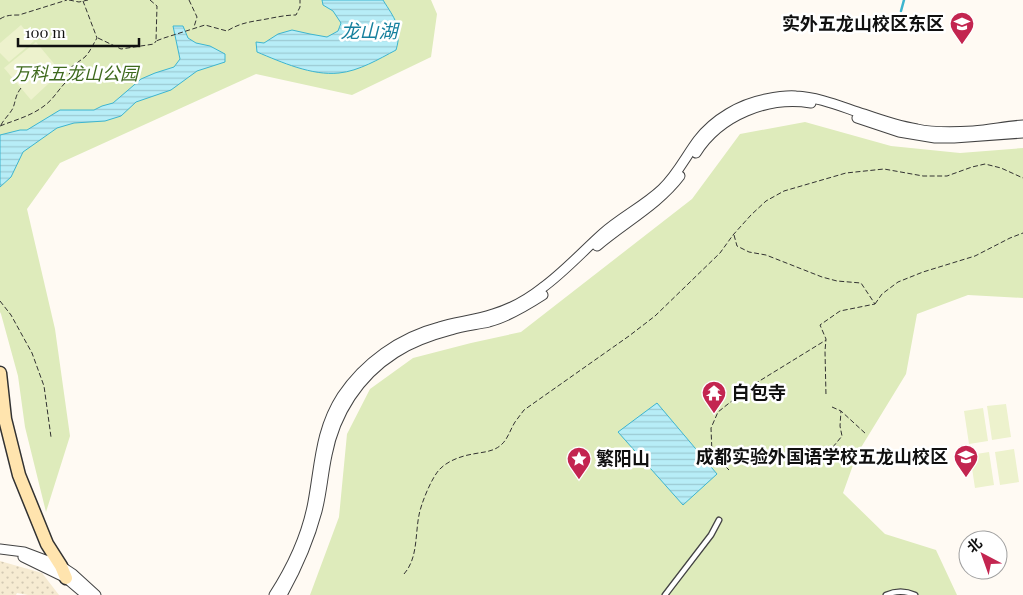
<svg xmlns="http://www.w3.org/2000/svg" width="1023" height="595" font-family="'Playfair Display','Noto Sans SC',serif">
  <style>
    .farmland { fill: url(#farmland-dots) }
    .park { fill: #deebbb }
    .pitch { fill: #edf2cd }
    .water { fill: url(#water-rules); stroke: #3db5cf }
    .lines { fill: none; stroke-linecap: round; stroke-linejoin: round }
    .stream { stroke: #3db5cf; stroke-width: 2.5 }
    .lane-casing { stroke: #434343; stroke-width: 7 }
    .street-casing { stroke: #434343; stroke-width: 11 }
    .secondary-casing { stroke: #323232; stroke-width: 15 }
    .path { stroke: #323232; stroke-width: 1; stroke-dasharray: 5 2.5; stroke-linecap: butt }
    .lane { stroke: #fff; stroke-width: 4.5 }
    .street { stroke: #fff; stroke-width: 9 }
    .secondary { stroke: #ffe4ae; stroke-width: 12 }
    .labels { text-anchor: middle; stroke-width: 5; stroke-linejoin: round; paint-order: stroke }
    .poi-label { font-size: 18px; font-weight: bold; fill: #101010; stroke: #fff; text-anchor: end }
    .park-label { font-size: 18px; font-style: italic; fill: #3f6a1e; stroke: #fff }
    .water-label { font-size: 19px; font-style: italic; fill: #16809e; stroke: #fff }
  </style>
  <defs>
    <pattern id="farmland-dots" width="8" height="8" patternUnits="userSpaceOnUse" patternTransform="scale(1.25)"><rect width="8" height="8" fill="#f6ebd2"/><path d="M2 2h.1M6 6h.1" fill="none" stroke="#d2c8b3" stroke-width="1.8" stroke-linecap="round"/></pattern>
    <pattern id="water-rules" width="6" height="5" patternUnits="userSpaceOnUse" patternTransform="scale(1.25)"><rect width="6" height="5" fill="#b7edf7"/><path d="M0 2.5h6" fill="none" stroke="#9ccad3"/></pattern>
  </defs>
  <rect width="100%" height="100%" fill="#fffaf3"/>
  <!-- farmland -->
  <polygon class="farmland" points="0,561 42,573 59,595 28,595 17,593 16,595 0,595"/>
  <!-- park -->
  <g class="park">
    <polygon points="0,0 431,0 437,14 431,57 352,95 256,74 60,163 27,209 55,329 70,436 46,512 25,427 18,376 1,314 0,312"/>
    <polygon points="805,122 891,146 960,153 1023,148 1023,298 968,295 917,314 906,374 857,454 843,493 885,534 936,550 957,595 310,595 339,517 347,434 370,389 413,358 471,343 521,332 692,199 740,134"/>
  </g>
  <!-- pitch -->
  <g class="pitch">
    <polygon points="21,25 34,41 9,62 0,53 0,43"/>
    <polygon points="36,42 61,72 31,100 4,68"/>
    <polygon points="1006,404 1011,437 992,440 987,406"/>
    <polygon points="983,408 988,441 969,444 964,411"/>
    <polygon points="1014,449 1019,482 1000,485 995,452"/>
    <polygon points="989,452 994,485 975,488 970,455"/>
  </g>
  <!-- water -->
  <g class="water">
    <path d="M 322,0 L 383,0 C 394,18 403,27 396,50 C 379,59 359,71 339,73 C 312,76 281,62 257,52 L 256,42 L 264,43 L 278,34 L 292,30 L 310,34 L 327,37 L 338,31 L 341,23 L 333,11 L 323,5 Z"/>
    <polygon points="173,26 183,26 188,38 196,43 210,46 225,54 225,62 197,71 171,90 136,102 121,116 105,121 74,123 57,128 23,152 11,177 0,187 0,135 20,130 27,130 60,110 94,110 102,106 113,103 141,79 155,73 174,67 180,59"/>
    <polygon points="657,403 717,474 683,505 618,432"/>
  </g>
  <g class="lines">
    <!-- stream -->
    <polyline class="stream" points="901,11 904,0"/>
    <defs>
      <g id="lane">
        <polyline points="665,595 711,535 719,520"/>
        <path d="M 886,595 C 895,591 906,591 915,595"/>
      </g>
      <g id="street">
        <polyline points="857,118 899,132 935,138 954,138 1023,133"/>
        <path d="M 696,153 C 720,115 768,96 811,103"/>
        <path d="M 597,246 C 625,222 658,205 680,176"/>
        <polyline points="0,549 24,552 61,566 73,574 96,595"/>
        <polyline points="23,557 66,578 86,595"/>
        <path d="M 274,595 C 292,567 307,535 313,502 C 320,464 320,430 342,396 C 364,363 400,337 439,327 C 456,322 475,320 493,314 C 510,309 528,299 542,288 C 563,273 582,252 602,234 C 621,217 644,206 662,189 C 677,175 686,156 698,140 C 714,119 740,104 766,99 C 776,97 786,95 796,96 C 819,97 842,107 864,114 C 881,120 899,126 917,129 C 935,133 955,132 973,131 C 990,130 1006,126 1023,125"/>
        <path d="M 282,595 C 297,568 309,541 317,511 C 322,492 323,473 327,455 C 335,413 359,376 395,353 C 412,342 432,335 451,330 C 463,326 476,325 489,322 C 508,317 526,306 543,295"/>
      </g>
      <polyline id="secondary" points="0,373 5,419 19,475 47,544 61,566 66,578"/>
    </defs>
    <!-- lane casing -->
    <use href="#lane" class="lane-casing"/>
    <!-- street casing -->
    <use href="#street" class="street-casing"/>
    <!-- secondary casing -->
    <use href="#secondary" class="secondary-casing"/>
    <!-- path -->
    <g class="path">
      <polyline points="69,0 79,2 88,0"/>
      <path d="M 150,0 L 157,6 L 156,41 L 164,38 L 205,25 L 227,31 C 238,24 248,22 261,20 C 273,18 284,15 296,15 L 300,7 L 300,0"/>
      <polyline points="189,0 197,17 194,27"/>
      <path d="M 0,19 C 6,15 12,15 19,15 L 67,0"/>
      <polyline points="98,38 121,49 154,44 156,41"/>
      <path d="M 1,125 C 4,119 10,114 13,108 C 16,100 15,96 21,88"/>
      <path d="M 0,126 C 15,120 31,116 44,106 C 54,99 59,88 69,79 L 70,68 L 85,57 L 89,52 L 97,38 L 83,1"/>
      <polyline points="734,235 737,246 749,252 766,255 822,277 837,281 861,283 875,304 840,311 820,325 826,339 825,351 826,396"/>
      <polyline points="0,301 11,315 32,353 44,386 51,437"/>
      <polyline points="875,304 882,294 898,282 923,272 975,256 1010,238 1023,233"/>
      <polyline points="832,407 841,411 866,434"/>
      <polyline points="828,453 842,436 840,426 841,411"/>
      <polyline points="729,470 712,453 711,428 718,412 748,388 826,340"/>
      <path d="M 404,574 C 418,558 415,535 419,515 C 421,504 431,479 439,470 C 447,461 461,456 473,454 C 483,452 493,452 501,445 C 508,439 510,430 515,422 C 518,418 521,414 524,410 L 629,336 L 655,316 L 720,253 L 733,235 L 751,215 L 766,201 L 784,191 L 846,173 L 884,169 L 923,176 L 947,176 L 972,167 L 985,164 L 1001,168 L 1023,178"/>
    </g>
    <!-- lane -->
    <use href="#lane" class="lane"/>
    <!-- street -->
    <use href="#street" class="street"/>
    <!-- secondary -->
    <use href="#secondary" class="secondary"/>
  </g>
  <!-- icons -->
  <defs>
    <symbol id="school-pin" viewBox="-11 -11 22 30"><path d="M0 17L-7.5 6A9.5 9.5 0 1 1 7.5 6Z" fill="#c32550" stroke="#fff"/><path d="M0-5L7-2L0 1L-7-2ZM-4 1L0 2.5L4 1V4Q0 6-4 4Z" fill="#fff"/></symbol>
    <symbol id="temple-pin" viewBox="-11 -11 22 30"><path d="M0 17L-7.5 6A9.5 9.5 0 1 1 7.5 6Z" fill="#c32550" stroke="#fff"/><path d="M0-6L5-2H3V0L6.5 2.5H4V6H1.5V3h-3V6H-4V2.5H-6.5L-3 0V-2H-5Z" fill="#fff"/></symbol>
    <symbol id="sight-pin" viewBox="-11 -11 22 30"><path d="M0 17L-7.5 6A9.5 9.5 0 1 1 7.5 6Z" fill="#c32550" stroke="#fff"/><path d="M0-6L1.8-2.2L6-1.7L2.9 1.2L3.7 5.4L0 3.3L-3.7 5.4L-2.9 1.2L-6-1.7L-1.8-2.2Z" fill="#fff"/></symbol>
  </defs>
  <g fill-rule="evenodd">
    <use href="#school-pin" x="948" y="10" width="28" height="38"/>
    <use href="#temple-pin" x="700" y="379" width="28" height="38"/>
    <use href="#school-pin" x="952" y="443" width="28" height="38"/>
    <use href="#sight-pin" x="565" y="445" width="28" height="38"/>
  </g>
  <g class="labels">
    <!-- poi labels -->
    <g class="poi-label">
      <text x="944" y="30">实外五龙山校区东区</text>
      <text x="732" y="399" text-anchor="start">白包寺</text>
      <text x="948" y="463">成都实验外国语学校五龙山校区</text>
      <text x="596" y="465" text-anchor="start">繁阳山</text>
    </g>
    <!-- park labels -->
    <g class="park-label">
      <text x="75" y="80">万科五龙山公园</text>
    </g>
    <!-- water labels -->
    <g class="water-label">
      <text x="369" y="38">龙山湖</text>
    </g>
  </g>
  <!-- north arrow -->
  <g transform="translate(983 555) rotate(319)"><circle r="24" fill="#ffffff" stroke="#9f9f9f"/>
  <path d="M0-4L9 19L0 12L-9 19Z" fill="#c32550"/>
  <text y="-8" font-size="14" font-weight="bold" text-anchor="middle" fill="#101010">北</text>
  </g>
  <!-- scale -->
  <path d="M18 38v8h121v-8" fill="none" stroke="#101010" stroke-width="2.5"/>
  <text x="25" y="38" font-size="15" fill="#101010" stroke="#ffffff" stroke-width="4" paint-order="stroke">100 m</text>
</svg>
